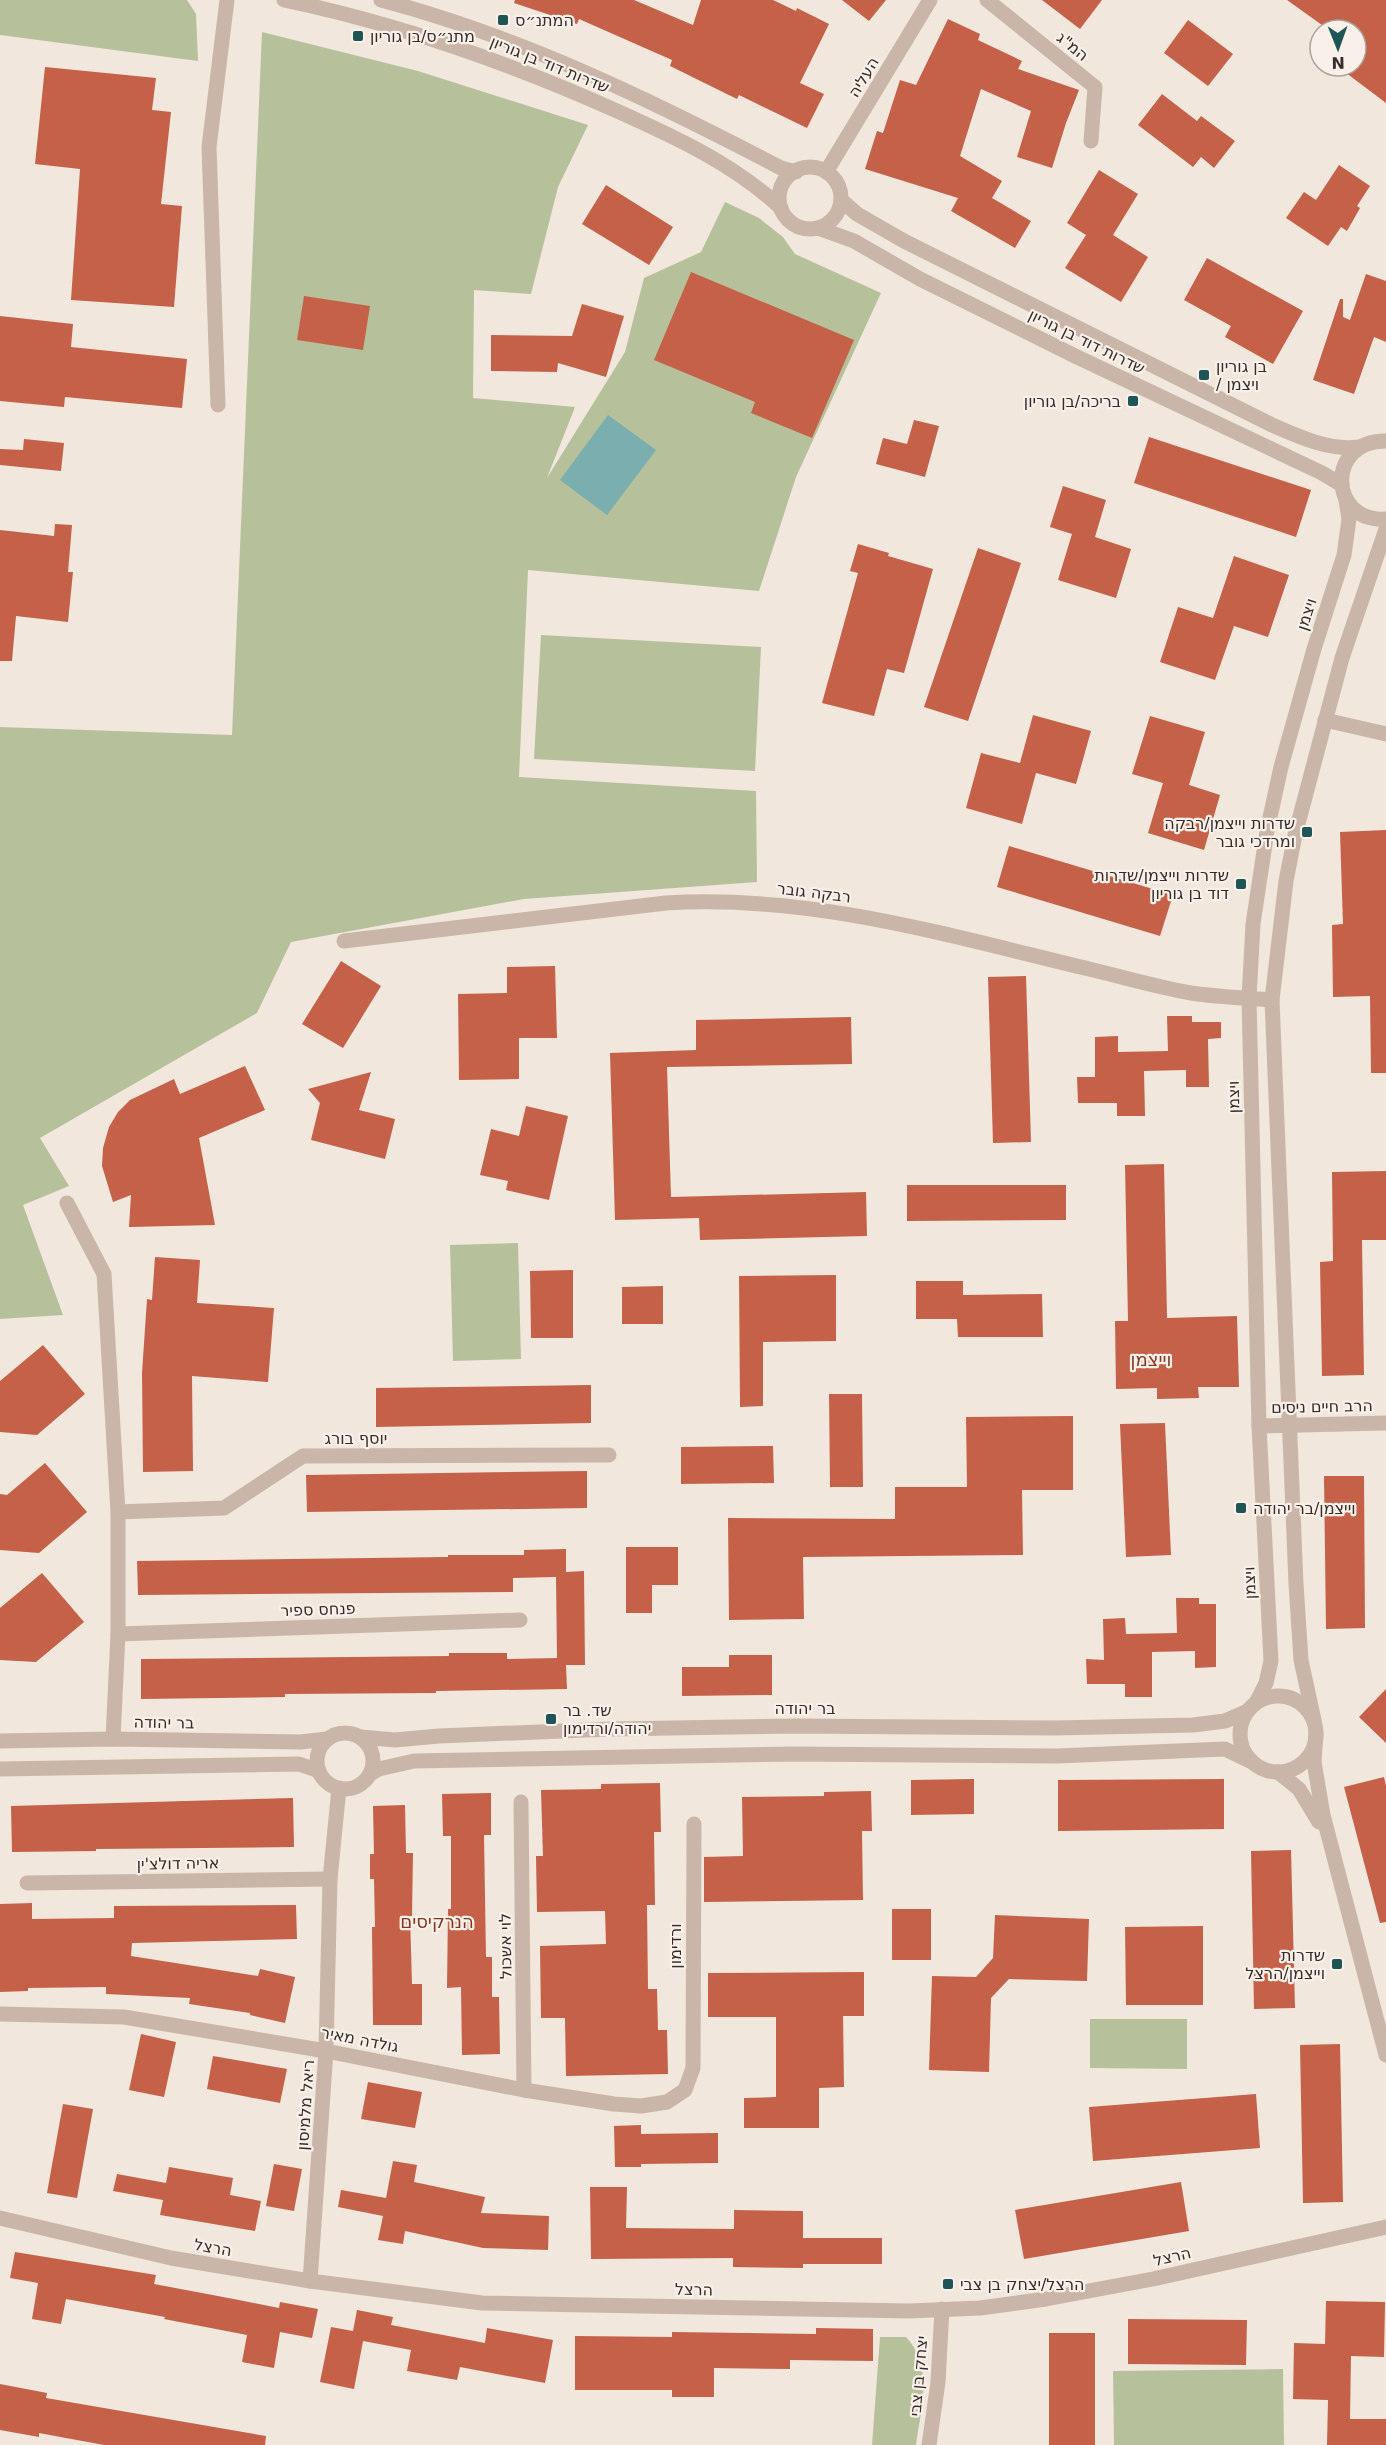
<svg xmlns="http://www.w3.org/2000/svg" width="1386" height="2445" font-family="'DejaVu Sans',Heebo,sans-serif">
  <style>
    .green { fill: #b6c19c }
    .water { fill: #7baeae }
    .building { fill: #c46148 }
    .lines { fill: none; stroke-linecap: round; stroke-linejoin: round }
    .minor { stroke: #cab6a8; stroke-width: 15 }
    .tertiary { stroke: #cab6a8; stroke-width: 15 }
    .poi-dot { fill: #1e5658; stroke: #f9f1e9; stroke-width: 2 }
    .labels { text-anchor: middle; stroke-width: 4.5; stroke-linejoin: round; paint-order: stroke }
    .poi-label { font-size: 16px; fill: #372c28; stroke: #f9f1e9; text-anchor: start }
    .street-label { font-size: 16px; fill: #372c28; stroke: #f9f1e9 }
    .neighbourhood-label { font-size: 18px; fill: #853622; stroke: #f9f1e9 }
  </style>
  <rect width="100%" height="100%" fill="#f2e7dc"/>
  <!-- green -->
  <g class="green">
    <polygon points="0,0 187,0 196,14 198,61 0,35"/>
    <polygon points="262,32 418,71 588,125 558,187 531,294 474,290 473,398 575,407 547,478 625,352 644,278 701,252 725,202 759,218 783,237 795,254 881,293 796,477 759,591 528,570 519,777 756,791 757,882 524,899 291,942 257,1013 40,1138 69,1186 23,1205 63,1315 0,1319 0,727 232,735"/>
    <polygon points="541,635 761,647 755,771 534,759"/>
    <polygon points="518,1243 521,1359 453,1361 450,1245"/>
    <polygon points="1090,2019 1187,2019 1187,2069 1090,2068"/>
    <path d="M 880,2337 L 906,2337 C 934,2367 921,2408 916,2445 L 872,2445 Z"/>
    <polygon points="1283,2369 1284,2445 1114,2445 1113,2371"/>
  </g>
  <!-- water -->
  <polygon class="water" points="608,415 656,450 607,515 560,480"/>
  <!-- building -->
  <g class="building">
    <polygon points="515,0 634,0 693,25 701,0 773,0 796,11 797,8 829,24 800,83 824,94 807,128 739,95 737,99 670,66 672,60 579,19 577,24 514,3"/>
    <polygon points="842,0 886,0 869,21"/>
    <polygon points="1042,0 1102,0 1080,29"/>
    <polygon points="1287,0 1386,0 1386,103 1337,66 1356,66 1356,30 1329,30"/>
    <polygon points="948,19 980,34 978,40 1022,61 1018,69 1079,90 1066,123 1052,168 1017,157 1031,111 981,89 960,156 1002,181 992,198 1031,221 1015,248 951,211 958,198 865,169 877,131 883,133 900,80 916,85"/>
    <polygon points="1188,20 1233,54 1208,86 1164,53"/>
    <polygon points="45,67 156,78 152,110 171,112 161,204 182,206 174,307 71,300 80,169 35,164"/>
    <polygon points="1162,94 1197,121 1201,116 1235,141 1214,168 1201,157 1193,167 1138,125"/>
    <polygon points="1339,165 1370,186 1357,206 1360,208 1347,231 1341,227 1328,246 1286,218 1304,192 1316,200"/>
    <polygon points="1099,170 1138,194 1113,235 1148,257 1121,302 1065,268 1086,235 1067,223"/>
    <polygon points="606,185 673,227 649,265 582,224"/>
    <polygon points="1207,258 1303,311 1273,364 1225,337 1231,326 1184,300"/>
    <polygon points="691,272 854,340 812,438 751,413 755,402 654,360"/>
    <polygon points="1366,274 1386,281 1386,342 1374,337 1354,394 1313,380 1340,299 1343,299 1343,317 1350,320"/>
    <polygon points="304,296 370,306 363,350 297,340"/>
    <polygon points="582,304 624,316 606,377 558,363 557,372 491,371 491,335 572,336"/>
    <polygon points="0,316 73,324 71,347 187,359 182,408 65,397 64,407 0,401"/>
    <polygon points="914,420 939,426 925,477 876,464 883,438 907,444"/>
    <polygon points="1149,437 1311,490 1296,537 1134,483"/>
    <polygon points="24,439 64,443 61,471 0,465 0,449 23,450"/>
    <polygon points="1063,486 1106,500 1095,537 1131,549 1116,598 1058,580 1072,534 1050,527"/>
    <polygon points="55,524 72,525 68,572 73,572 68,622 16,616 12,661 0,661 0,530 54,536"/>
    <polygon points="858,544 889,553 888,556 933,569 904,673 887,669 874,716 822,703 858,573 850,571"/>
    <polygon points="978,548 1021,563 968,721 924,707"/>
    <polygon points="1234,556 1289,575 1268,637 1234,626 1215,680 1160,662 1178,607 1213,618"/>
    <polygon points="1033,715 1091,731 1076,784 1036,773 1022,824 966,808 981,753 1020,763"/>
    <polygon points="1150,716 1205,732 1189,785 1220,795 1204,850 1148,833 1163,783 1132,774"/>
    <polygon points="1386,830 1386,1073 1371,1073 1370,996 1333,997 1332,925 1343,924 1340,832"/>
    <polygon points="1009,846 1173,895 1160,936 997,887"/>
    <polygon points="341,961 381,986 343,1048 302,1024"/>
    <polygon points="555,966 557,1038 519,1038 519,1079 459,1080 458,994 507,993 507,967"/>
    <polygon points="1026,976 1031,1142 993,1143 988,977"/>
    <polygon points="1167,1016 1192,1016 1192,1022 1221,1022 1221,1038 1208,1039 1209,1087 1186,1087 1186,1070 1144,1071 1145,1116 1117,1116 1117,1103 1078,1103 1077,1077 1095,1077 1095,1037 1118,1036 1118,1052 1168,1051"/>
    <polygon points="851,1017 852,1064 667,1067 671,1197 866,1192 867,1236 700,1240 699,1218 615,1220 610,1053 696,1050 696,1020"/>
    <polygon points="245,1066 265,1110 199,1138 215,1225 129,1227 131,1195 113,1202 102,1166 103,1148 109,1127 118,1112 130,1100 174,1079 180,1094"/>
    <polygon points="371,1072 359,1110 395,1119 385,1159 311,1140 320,1103 308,1089"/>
    <polygon points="526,1106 568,1116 549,1200 506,1190 508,1181 480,1175 491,1129 519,1136"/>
    <polygon points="1164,1164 1167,1318 1237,1316 1239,1387 1198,1387 1199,1398 1157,1399 1157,1388 1116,1389 1115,1321 1128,1321 1125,1165"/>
    <polygon points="1386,1171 1386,1240 1362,1240 1364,1375 1322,1376 1320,1262 1333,1261 1332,1172"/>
    <polygon points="907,1185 1066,1185 1066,1220 907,1221"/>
    <polygon points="155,1257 200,1260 197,1303 274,1308 268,1382 192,1376 193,1471 143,1472 142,1373 147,1299 152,1300"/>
    <polygon points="573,1270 573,1338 531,1338 530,1271"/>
    <polygon points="836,1275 836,1341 763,1342 763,1406 740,1407 739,1276"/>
    <polygon points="916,1281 963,1281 963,1295 1042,1294 1043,1337 958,1337 957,1319 916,1319"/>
    <polygon points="663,1286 663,1324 622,1324 622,1287"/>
    <polygon points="43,1345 85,1394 37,1435 0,1432 0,1381"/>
    <polygon points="591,1385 591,1423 376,1427 376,1388"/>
    <polygon points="829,1394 862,1394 863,1487 830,1487"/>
    <polygon points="1073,1416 1073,1490 1022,1490 1023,1555 803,1557 804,1619 729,1620 728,1518 895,1519 895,1487 967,1487 966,1417"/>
    <polygon points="1165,1423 1171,1555 1126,1557 1120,1424"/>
    <polygon points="773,1446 774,1483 681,1484 681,1447"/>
    <polygon points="45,1463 87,1512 39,1553 0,1550 0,1494 7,1495"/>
    <polygon points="587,1471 587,1508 307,1512 306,1475"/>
    <polygon points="1324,1476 1364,1476 1365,1628 1326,1629"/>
    <polygon points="626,1547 678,1547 678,1585 652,1585 652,1613 626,1613"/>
    <polygon points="566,1549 566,1572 584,1571 585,1665 566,1665 567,1689 436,1691 436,1693 285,1694 285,1697 141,1699 141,1659 449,1656 449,1653 507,1653 507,1659 557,1658 556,1577 513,1578 513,1592 138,1595 137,1561 448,1557 448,1555 524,1555 524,1550"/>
    <polygon points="42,1573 84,1622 36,1662 0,1660 0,1608"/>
    <polygon points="1176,1598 1199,1598 1199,1604 1216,1604 1216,1667 1195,1668 1195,1651 1152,1652 1152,1697 1125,1697 1125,1684 1087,1684 1086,1659 1104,1660 1103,1619 1125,1618 1126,1634 1177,1633"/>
    <polygon points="729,1655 772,1655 772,1695 682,1696 682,1667 729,1667"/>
    <polygon points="1386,1689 1386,1743 1359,1717"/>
    <polygon points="1384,1777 1386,1786 1386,1922 1380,1923 1344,1787"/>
    <polygon points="974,1779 974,1814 911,1815 911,1780"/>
    <polygon points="1224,1779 1224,1829 1058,1831 1058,1780"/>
    <polygon points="660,1783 661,1832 654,1832 655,1905 647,1905 648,1989 657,1989 658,2030 667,2030 668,2074 566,2076 565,2018 541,2018 540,1946 606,1944 605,1911 537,1912 536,1856 543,1856 541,1790 601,1789 601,1784"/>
    <polygon points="871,1791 872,1831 862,1831 863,1900 704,1902 704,1857 743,1856 742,1797 824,1796 824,1792"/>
    <polygon points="491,1793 491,1835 484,1835 486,1957 492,1957 492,1997 499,1997 500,2054 462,2055 461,1987 447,1988 448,1909 451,1909 451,1836 443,1836 442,1794"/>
    <polygon points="293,1798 294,1847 96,1849 96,1851 12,1852 11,1806"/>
    <polygon points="405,1805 406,1853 413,1853 412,1916 410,1916 412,1984 422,1984 422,2025 373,2025 372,1927 375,1927 374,1879 370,1879 370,1854 374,1854 373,1806"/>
    <polygon points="1291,1850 1295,2008 1254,2009 1251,1851"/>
    <polygon points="32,1903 32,1919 114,1918 114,1906 296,1905 297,1939 132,1943 131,1956 258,1976 260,1969 295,1977 285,2023 250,2015 250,2013 189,2004 190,1998 106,1994 106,1987 28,1988 28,1991 0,1992 0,1904"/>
    <rect x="892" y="1909" width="39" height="51"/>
    <polygon points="995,1915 1089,1919 1087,1981 1009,1979 991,1998 989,2072 929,2070 932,1976 976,1977 993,1958"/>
    <polygon points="1203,1926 1203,2005 1126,2005 1125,1927"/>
    <polygon points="864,1972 864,2016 843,2016 844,2087 819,2088 819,2128 744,2128 744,2098 776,2097 776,2017 708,2017 708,1973"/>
    <polygon points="141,2034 176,2042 164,2097 129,2090"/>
    <polygon points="1340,2044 1343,2202 1303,2203 1300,2045"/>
    <polygon points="213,2056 287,2069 280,2103 207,2089"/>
    <polygon points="368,2082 422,2092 415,2128 361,2119"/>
    <polygon points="1256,2094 1260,2148 1093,2161 1089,2107"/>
    <polygon points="63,2104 93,2109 77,2198 47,2193"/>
    <polygon points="641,2125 641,2134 718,2133 718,2163 641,2164 641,2167 615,2167 614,2126"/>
    <polygon points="393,2161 417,2165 414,2182 485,2197 481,2213 549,2216 548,2250 483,2248 405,2231 403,2244 378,2240 383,2216 338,2207 341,2190 386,2198"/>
    <polygon points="274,2164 302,2169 294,2211 266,2206"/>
    <polygon points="169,2167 233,2178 230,2195 261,2201 255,2231 160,2215 163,2200 113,2191 117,2174 166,2183"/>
    <polygon points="1181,2182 1189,2231 1024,2259 1015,2210"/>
    <polygon points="590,2187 627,2187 626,2228 734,2229 734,2210 803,2211 803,2238 882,2238 882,2264 803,2264 803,2268 733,2267 733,2258 591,2259"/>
    <polygon points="15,2252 156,2275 154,2284 239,2300 279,2308 280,2302 318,2309 312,2338 280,2332 274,2368 242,2362 247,2335 164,2319 165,2317 66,2299 61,2324 32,2319 38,2283 10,2278"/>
    <polygon points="1326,2301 1385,2302 1384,2357 1351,2356 1350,2419 1386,2419 1386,2445 1327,2445 1328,2400 1293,2399 1294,2343 1325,2344"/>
    <polygon points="357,2310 393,2317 391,2325 485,2343 487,2328 553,2340 545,2383 460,2367 457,2380 407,2371 411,2350 363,2341 354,2389 320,2382 331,2327 353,2331"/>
    <polygon points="1128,2319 1247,2320 1246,2365 1128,2364"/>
    <polygon points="816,2328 873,2329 873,2361 790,2360 790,2369 714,2368 714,2397 672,2397 672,2390 575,2390 575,2336 672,2337 672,2332 816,2334"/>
    <rect x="1049" y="2333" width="46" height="112"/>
    <polygon points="0,2384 47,2393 46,2398 266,2436 265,2445 104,2445 39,2433 39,2437 0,2430"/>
  </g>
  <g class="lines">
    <!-- minor -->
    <g class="minor">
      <polyline points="987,0 1095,87 1091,141"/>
      <polyline points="826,172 930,0"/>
      <polyline points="218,405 209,147 227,0"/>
      <polyline points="1325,720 1386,734"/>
      <path d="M 344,941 L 666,903 C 811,894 950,936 1089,969 C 1123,977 1157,987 1191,993 C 1218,997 1246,998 1272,1000"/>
      <polyline points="67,1203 104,1274 118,1512 118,1634 113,1739"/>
      <polyline points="1259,1426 1386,1423"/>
      <polyline points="118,1512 224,1508 303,1456 609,1455"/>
      <polyline points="118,1634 520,1620"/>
      <polyline points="1316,1733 1314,1762 1323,1815 1386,2055"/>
      <polyline points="1278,1772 1299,1789 1319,1822"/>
      <polyline points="521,1802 524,2090"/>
      <polyline points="27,1883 330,1879"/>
      <polyline points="0,2014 124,2017 326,2051 524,2090 614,2104 641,2106 667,2102 685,2090 693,2068 694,1824"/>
      <polyline points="0,2218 171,2258 310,2281 482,2303 909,2311 980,2308 1046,2299 1153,2279 1386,2227"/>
      <polyline points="310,2281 326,2051 330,1879 339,1788"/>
      <polyline points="929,2445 938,2382 942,2309"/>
    </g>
    <!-- tertiary -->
    <g class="tertiary">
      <path d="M 284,0 C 399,24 510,63 617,111 C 675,137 734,164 781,208"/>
      <path d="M 381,0 C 522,37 653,101 781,168 L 796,172"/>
      <circle cx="810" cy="198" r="31"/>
      <path d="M 841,200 L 857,214 L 904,241 L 1272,425 C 1299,437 1330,451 1359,447"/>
      <polyline points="818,228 854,241 920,279 1075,356 1322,473 1342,485"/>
      <path d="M 1386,441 C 1326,440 1328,523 1386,519"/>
      <circle cx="1278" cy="1734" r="38"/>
      <polyline points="1256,1703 1266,1683 1271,1661 1259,1426 1249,998 1253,924 1267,831 1281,767 1314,649 1344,555 1349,519 1346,500"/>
      <polyline points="1314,1720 1301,1660 1296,1584 1272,1000 1286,881 1295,835 1342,658 1386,529"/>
      <circle cx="345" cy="1761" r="28"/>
      <polyline points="361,1737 395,1740 439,1736 611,1729 794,1726 1056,1728 1193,1725 1225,1721 1246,1712"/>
      <polyline points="0,1741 113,1739 300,1742 327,1739"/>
      <polyline points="0,1769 299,1764 319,1771"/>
      <polyline points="370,1774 379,1769 414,1761 794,1754 1057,1756 1225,1749 1252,1762"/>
    </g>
  </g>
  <!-- markers -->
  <g class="poi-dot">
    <rect x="497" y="14" width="12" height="12" rx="3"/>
    <rect x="352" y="30" width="12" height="12" rx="3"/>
    <rect x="1198" y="369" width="12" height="12" rx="3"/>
    <rect x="1127" y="395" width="12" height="12" rx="3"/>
    <rect x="1301" y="826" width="12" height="12" rx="3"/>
    <rect x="1235" y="878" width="12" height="12" rx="3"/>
    <rect x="1235" y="1502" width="12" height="12" rx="3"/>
    <rect x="545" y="1713" width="12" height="12" rx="3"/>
    <rect x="1331" y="1958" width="12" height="12" rx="3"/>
    <rect x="942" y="2278" width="12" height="12" rx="3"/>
  </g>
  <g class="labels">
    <!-- poi labels -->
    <g class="poi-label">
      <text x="515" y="26">המתנ״ס</text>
      <text x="370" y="42">מתנ״ס/בן גוריון</text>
      <text x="1216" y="372">בן גוריון<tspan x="1216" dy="18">/ ויצמן</tspan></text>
      <text x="1121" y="407" text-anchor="end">בריכה/בן גוריון</text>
      <text x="1295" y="829" text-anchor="end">שדרות וייצמן/רבקה<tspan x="1295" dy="18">ומרדכי גובר</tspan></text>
      <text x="1229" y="881" text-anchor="end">שדרות וייצמן/שדרות<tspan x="1229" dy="18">דוד בן גוריון</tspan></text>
      <text x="1253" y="1514">וייצמן/בר יהודה</text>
      <text x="563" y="1716">שד. בר<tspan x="563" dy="18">יהודה/ורדימון</tspan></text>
      <text x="1325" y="1961" text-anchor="end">שדרות<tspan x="1325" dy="18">וייצמן/הרצל</tspan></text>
      <text x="960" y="2290">הרצל/יצחק בן צבי</text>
    </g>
    <!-- street labels -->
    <g class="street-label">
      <text transform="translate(1073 46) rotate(39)" y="6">המ"ג</text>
      <text transform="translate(550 64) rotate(22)" y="6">שדרות דוד בן גוריון</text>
      <text transform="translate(863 77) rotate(-59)" y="6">העליה</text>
      <text transform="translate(1087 341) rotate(26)" y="6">שדרות דוד בן גוריון</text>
      <text transform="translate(1306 614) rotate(-72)" y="6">ויצמן</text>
      <text transform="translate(814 892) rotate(7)" y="6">רבקה גובר</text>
      <text transform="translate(1233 1097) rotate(-91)" y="6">ויצמן</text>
      <text transform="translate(1322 1406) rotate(-1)" y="6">הרב חיים ניסים</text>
      <text x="356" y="1444">יוסף בורג</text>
      <text transform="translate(1249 1583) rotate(-92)" y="6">ויצמן</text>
      <text transform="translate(318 1609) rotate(-2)" y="6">פנחס ספיר</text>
      <text x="805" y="1714">בר יהודה</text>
      <text transform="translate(164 1722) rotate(1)" y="6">בר יהודה</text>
      <text transform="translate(178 1863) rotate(-1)" y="6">אריה דולצ'ין</text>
      <text transform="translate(505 1946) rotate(-91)" y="6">לוי אשכול</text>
      <text transform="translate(675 1946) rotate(-90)" y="6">ורדימון</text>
      <text transform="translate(360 2039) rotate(11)" y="6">גולדה מאיר</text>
      <text transform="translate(305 2105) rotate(-86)" y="6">ריאל מלמיסון</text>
      <text transform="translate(213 2247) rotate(10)" y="6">הרצל</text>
      <text transform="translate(1172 2256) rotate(-13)" y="6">הרצל</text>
      <text transform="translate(694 2289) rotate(1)" y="6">הרצל</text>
      <text transform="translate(918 2376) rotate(-85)" y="6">יצחק בן צבי</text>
    </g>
    <!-- neighbourhood labels -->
    <g class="neighbourhood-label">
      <text x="1151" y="1366">וייצמן</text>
      <text x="437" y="1928">הנרקיסים</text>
    </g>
  </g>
  <!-- north arrow -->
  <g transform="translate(1338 48) rotate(179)"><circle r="28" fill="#f9f1e9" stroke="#aba29c" stroke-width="1.5"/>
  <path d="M0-4.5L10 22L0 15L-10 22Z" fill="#1e5658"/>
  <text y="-9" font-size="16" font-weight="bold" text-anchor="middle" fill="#372c28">N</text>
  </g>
</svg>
